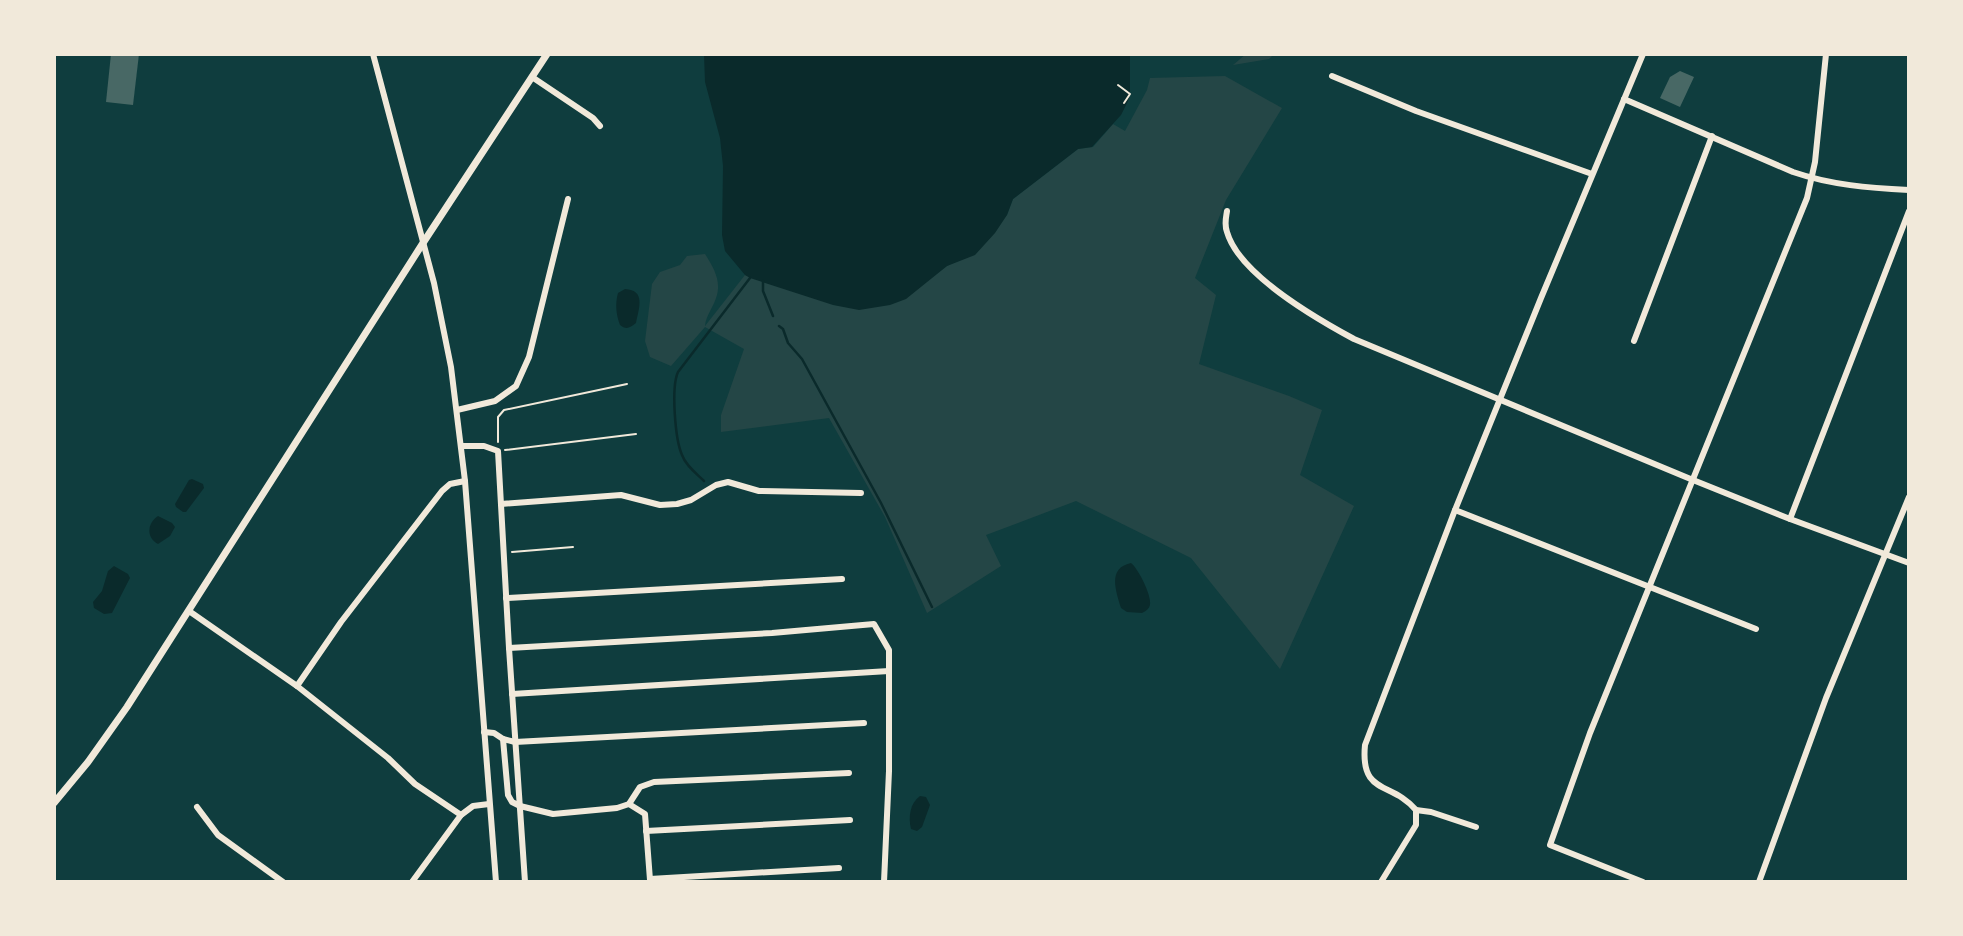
<svg xmlns="http://www.w3.org/2000/svg" width="1963" height="936" font-family="'Sofia Sans Condensed',sans-serif">
  <style>
    .green { fill: #244646 }
    .water { fill: #0a2a2b }
    .lines { fill: none; stroke-linecap: round; stroke-linejoin: round }
    .stream { stroke: #0a2a2b; stroke-width: 2.5 }
    .building { fill: #486865 }
    .path { stroke: #f1e9da; stroke-width: 2 }
    .minor { stroke: #f1e9da; stroke-width: 6 }
    .tertiary { stroke: #f1e9da; stroke-width: 7 }
  </style>
  <rect width="100%" height="100%" fill="#0f3d3e"/>
  <!-- green -->
  <g class="green">
    <polygon points="1246,54 1274,54 1269,59 1233,65"/>
    <path d="M 1225,76 L 1282,108 L 1226,200 L 1195,278 L 1216,295 L 1199,364 L 1289,396 L 1322,410 L 1300,475 L 1354,506 L 1280,669 L 1191,558 L 1076,501 L 986,535 L 1001,566 L 927,613 L 885,517 L 829,418 L 721,432 L 721,415 L 744,349 L 705,327 L 671,366 L 650,357 L 645,341 L 652,284 L 660,272 L 680,265 L 687,256 L 705,254 C 714,268 722,282 716,298 C 713,308 706,315 705,326 L 745,275 L 763,281 L 929,279 L 947,266 L 957,261 L 1007,215 L 1013,199 L 1078,149 L 1093,147 L 1113,124 L 1125,131 L 1147,90 L 1150,78 Z"/>
  </g>
  <!-- water -->
  <g class="water">
    <polygon points="704,54 1130,54 1130,94 1128,101 1121,115 1092,147 1078,149 1013,199 1007,215 995,233 975,255 947,266 906,299 890,305 859,310 833,305 750,278 745,275 725,251 722,235 723,166 720,138 705,82"/>
    <path d="M 625,289 C 646,290 639,308 636,323 C 630,328 626,330 620,325 C 616,314 615,304 618,293 Z"/>
    <polygon points="192,479 203,484 204,488 186,512 183,512 176,507 175,504 189,480"/>
    <path d="M 158,516 L 172,523 L 175,527 L 170,536 L 158,544 C 146,538 147,523 158,516 Z"/>
    <path d="M 1131,563 C 1138,568 1152,596 1150,605 C 1149,609 1146,611 1142,613 L 1127,612 L 1121,608 C 1116,591 1107,568 1131,563 Z"/>
    <polygon points="114,566 128,574 130,578 112,613 104,614 94,608 93,602 102,591 108,571"/>
    <path d="M 920,796 L 926,797 L 930,805 L 922,827 L 917,831 L 911,829 C 908,817 910,803 920,796 Z"/>
  </g>
  <g class="lines">
    <!-- stream -->
    <g class="stream">
      <polyline points="763,281 763,291 773,316"/>
      <polyline points="779,326 783,329 788,343 802,359 881,503 932,607"/>
      <path d="M 704,481 C 696,473 686,466 682,455 C 675,439 671,387 678,372 L 750,278"/>
    </g>
  </g>
  <!-- building -->
  <g class="building">
    <polygon points="111,54 139,54 133,105 106,102"/>
    <polygon points="1680,71 1694,77 1680,107 1660,98 1670,77"/>
  </g>
  <g class="lines">
    <!-- path -->
    <g class="path">
      <polyline points="1118,85 1130,94 1124,103"/>
      <polyline points="498,442 498,417 504,410 627,384"/>
      <polyline points="505,450 636,434"/>
      <polyline points="512,552 573,547"/>
    </g>
    <!-- minor -->
    <g class="minor">
      <polyline points="373,54 434,283 451,367 465,481 496,882"/>
      <polyline points="1332,76 1416,111 1592,174"/>
      <polyline points="532,77 593,118 600,126"/>
      <path d="M 1624,99 L 1793,172 C 1831,185 1869,188 1909,190"/>
      <path d="M 1227,211 C 1226,218 1224,224 1227,232 C 1239,274 1317,319 1354,339 L 1693,480 L 1790,519 L 1909,563"/>
      <polyline points="1634,341 1712,136"/>
      <polyline points="457,410 495,401 516,386 529,357 568,199"/>
      <polyline points="462,446 484,446 498,451 509,648 525,882"/>
      <polyline points="501,504 621,495 660,505 677,504 691,500 716,485 728,482 759,491 861,493"/>
      <polyline points="1455,510 1756,629"/>
      <polyline points="1790,519 1909,211"/>
      <polyline points="506,598 842,579"/>
      <polyline points="189,611 297,686 388,758 415,784 461,815"/>
      <polyline points="509,648 772,633 874,624 889,650 889,771 884,882"/>
      <polyline points="297,686 341,622 442,491 450,484 465,481"/>
      <polyline points="512,694 889,671"/>
      <polyline points="484,732 494,733 503,739 508,795 512,802 520,806 553,814 617,808 629,804 640,787 654,782 849,773"/>
      <polyline points="503,739 515,742 864,723"/>
      <polyline points="629,804 645,814 650,880"/>
      <polyline points="197,807 218,835 283,882"/>
      <path d="M 1476,827 L 1431,812 L 1416,810 C 1392,781 1360,796 1365,745 L 1455,510 L 1541,298 L 1643,54"/>
      <polyline points="646,831 850,820"/>
      <polyline points="650,879 839,868"/>
      <polyline points="412,882 461,815 473,806 489,804"/>
      <polyline points="1381,882 1416,825 1416,810"/>
      <polyline points="1643,882 1550,845 1590,733 1807,198 1815,162 1826,54"/>
      <polyline points="1759,882 1826,698 1909,497"/>
    </g>
    <!-- tertiary -->
    <polyline class="tertiary" points="54,803 88,762 127,707 423,243 547,54"/>
  </g>
  <!-- border -->
  <rect width="1963" height="936" fill="none" stroke="#f1e9da" stroke-width="112"/>
</svg>
